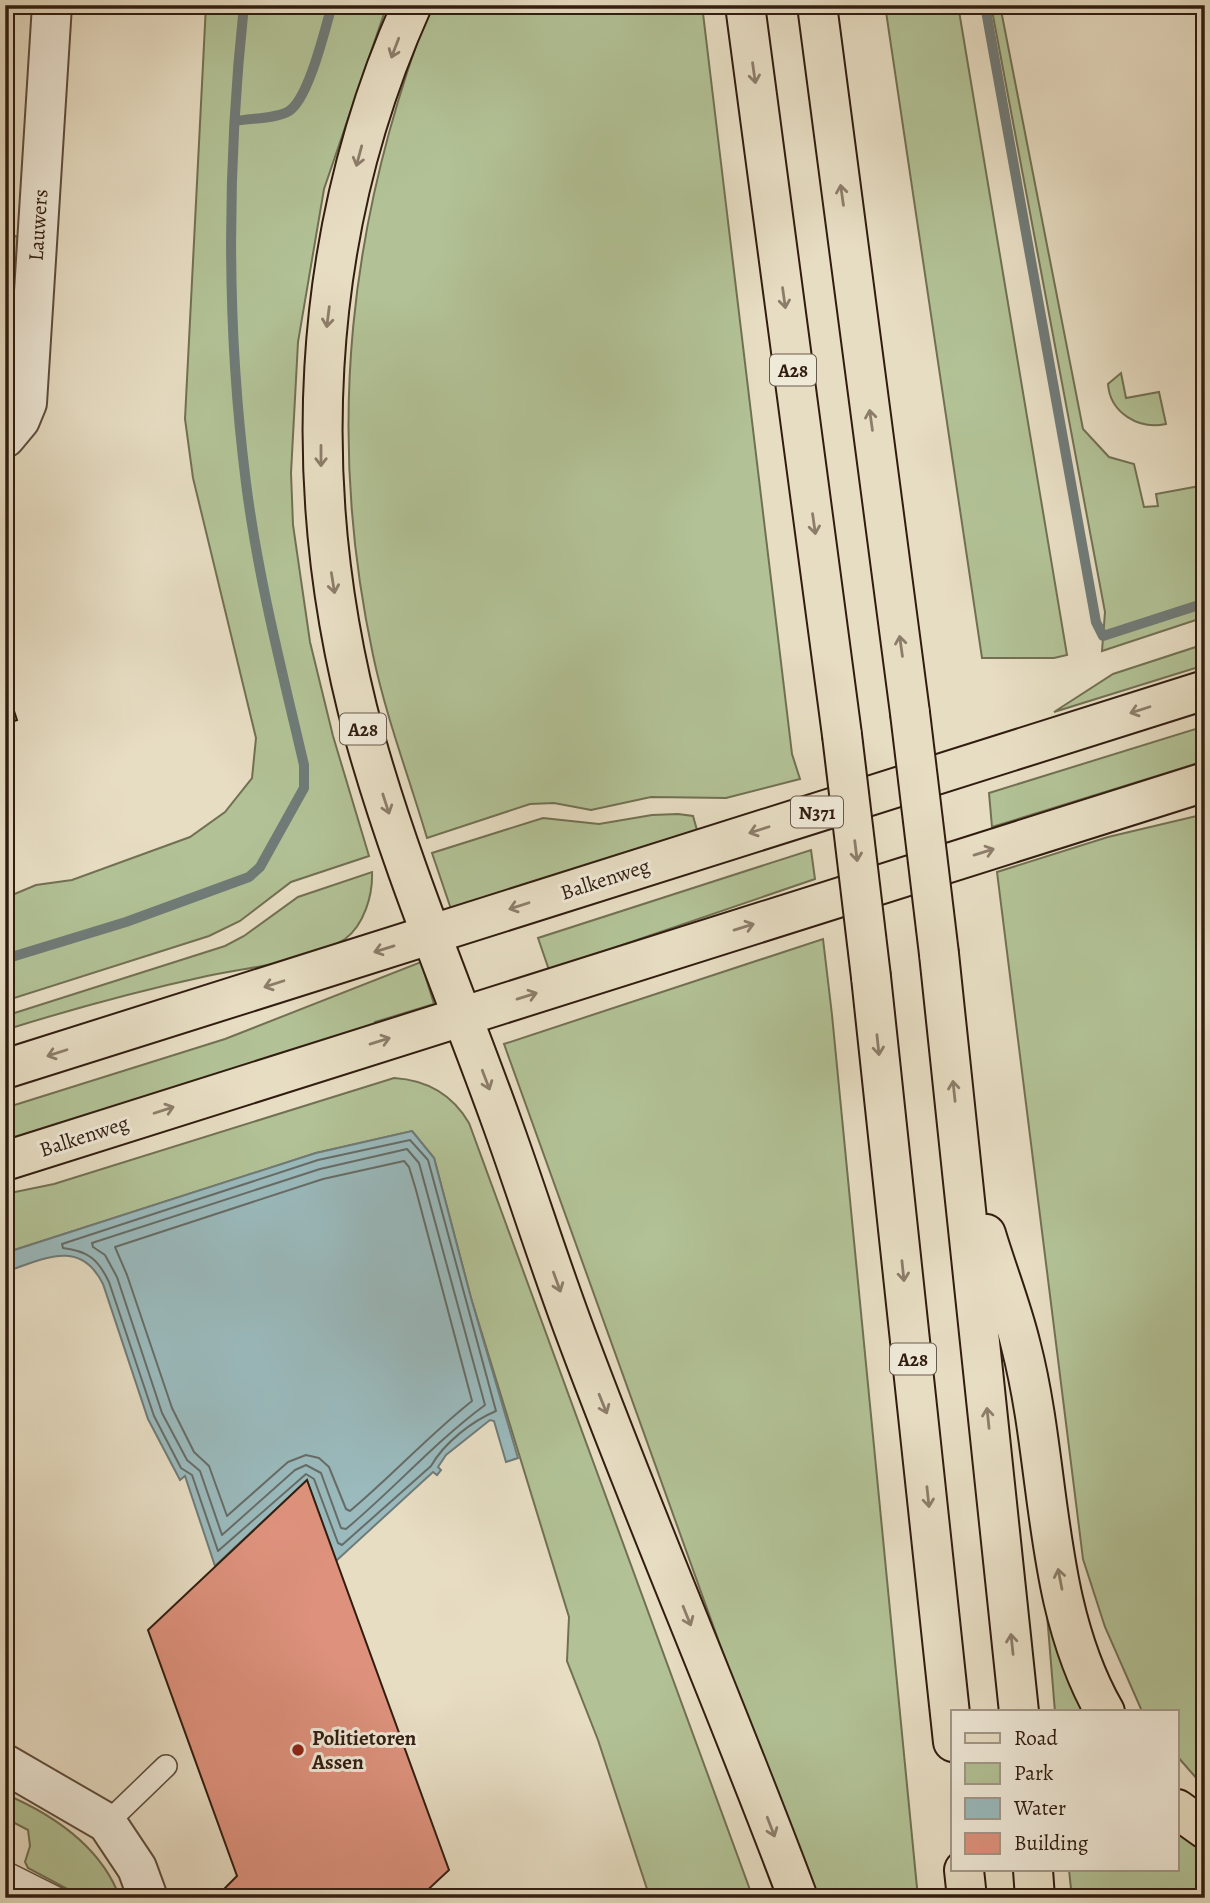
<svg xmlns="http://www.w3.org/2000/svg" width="1210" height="1903" font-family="Alegreya,serif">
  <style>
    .green { fill: #b2c296; stroke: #727053; stroke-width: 2 }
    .water { fill: #9ababd; stroke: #707b78; stroke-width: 2 }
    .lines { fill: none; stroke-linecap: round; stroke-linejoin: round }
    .shore { stroke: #666c66; stroke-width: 2 }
    .stream { stroke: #707b78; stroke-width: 10 }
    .building { fill: #de927d; stroke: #311d10; stroke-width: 2 }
    .service-casing { stroke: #5e4d3d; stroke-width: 24 }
    .minor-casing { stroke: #5e4d3d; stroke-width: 42 }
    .primary-casing { stroke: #311d10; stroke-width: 42 }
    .motorway-casing { stroke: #311d10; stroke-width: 42 }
    .service { stroke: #efe9d8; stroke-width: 21 }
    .minor { stroke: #efe9d8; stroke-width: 38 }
    .primary { stroke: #e7ddc3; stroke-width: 38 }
    .motorway { stroke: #e7ddc3; stroke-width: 38 }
    .motorway-bridge-casing { stroke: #311d10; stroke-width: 42; stroke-linecap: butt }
    .motorway-bridge { stroke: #e7ddc3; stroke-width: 38 }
    .oneway { stroke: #8c7d6a }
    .poi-dot { fill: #8f2418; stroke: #efe9d8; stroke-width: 2.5 }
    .labels { text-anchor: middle; stroke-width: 6; stroke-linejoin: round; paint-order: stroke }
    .shield { fill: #efe9d8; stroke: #6a5a4c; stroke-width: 2 }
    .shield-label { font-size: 19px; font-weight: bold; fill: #311d10 }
    .street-label { font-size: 21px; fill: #311d10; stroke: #efe9d8 }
    .poi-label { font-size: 21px; font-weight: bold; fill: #311d10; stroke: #efe9d8; text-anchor: start }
  </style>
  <rect width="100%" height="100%" fill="#e7ddc3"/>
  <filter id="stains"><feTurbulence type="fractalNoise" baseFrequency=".00286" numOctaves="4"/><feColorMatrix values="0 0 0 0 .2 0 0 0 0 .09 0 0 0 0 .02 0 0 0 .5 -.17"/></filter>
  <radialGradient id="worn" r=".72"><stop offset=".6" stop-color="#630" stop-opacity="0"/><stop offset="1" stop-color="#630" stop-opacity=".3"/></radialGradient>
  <!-- green -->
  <g class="green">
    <polygon points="206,5 387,5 324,189 298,342 291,473 293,525 310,642 333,736 369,856 291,882 240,921 209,936 5,1001 5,898 36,885 72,880 190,837 225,812 252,778 256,738 193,478 185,419"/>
    <path d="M 431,5 L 702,5 L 792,754 L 800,779 L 726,798 L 651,797 L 591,810 L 554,803 L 530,804 L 427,838 C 409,777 386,717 373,655 C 325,430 349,219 431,5 Z"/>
    <polygon points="885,5 958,5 1067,655 1054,658 982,658"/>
    <polygon points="991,5 1000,5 1083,429 1109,457 1134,464 1144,507 1158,506 1156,494 1205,485 1205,617 1102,651 1105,612"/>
    <polygon points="5,233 18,237 5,410"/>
    <path d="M 1121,373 L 1126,398 L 1159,392 L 1166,424 C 1139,430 1110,413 1108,384 Z"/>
    <polygon points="1205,644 1205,665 1054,712 1113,674"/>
    <polygon points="1205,726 1205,761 992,827 989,793"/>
    <polygon points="678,814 693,816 697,830 451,909 432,853 543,818 599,824 652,815"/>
    <polygon points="1205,814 1205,1788 1177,1756 1177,1712 1143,1712 1141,1709 1105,1627 1083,1559 997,872 1108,837"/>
    <polygon points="811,850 815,879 549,970 538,938"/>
    <path d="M 372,872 C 373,895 364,925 345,939 C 309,963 247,967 207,976 C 138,991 72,1009 5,1030 L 5,1016 L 225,946 L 244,936 L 298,897 Z"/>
    <polygon points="823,939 832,1015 918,1898 811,1898 504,1044"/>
    <polygon points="421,962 434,1004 375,1022 375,1025 5,1141 5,1108 225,1039"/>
    <path d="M 394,1078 C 427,1080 452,1094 469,1123 L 753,1898 L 650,1898 L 598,1740 L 567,1661 L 569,1617 L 471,1298 L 434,1158 L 412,1131 L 316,1153 L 5,1253 L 5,1194 L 54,1184 Z"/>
    <polygon points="1046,1602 1089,1712 1055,1712"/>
    <path d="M 5,1794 C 54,1815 101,1846 120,1898 L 84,1898 L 28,1868 L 25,1862 L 30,1846 L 28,1830 L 5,1818 Z"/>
    <polygon points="1177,1832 1205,1854 1205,1898 1072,1898 1069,1870 1177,1870"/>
  </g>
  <!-- water -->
  <path class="water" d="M 412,1131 L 434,1158 L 471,1298 L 518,1458 L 506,1462 L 494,1421 L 490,1420 L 446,1455 L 438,1467 L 441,1470 L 437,1475 L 433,1472 L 336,1561 L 307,1480 L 215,1566 L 185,1476 L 180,1480 L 148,1419 L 103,1284 C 80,1238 44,1259 5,1272 L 5,1253 L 316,1153 Z"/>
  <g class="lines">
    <!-- shore -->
    <g class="shore">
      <path d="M 410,1140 L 428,1160 L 496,1411 C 472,1421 444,1443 431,1466 L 342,1545 L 338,1543 L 314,1479 L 306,1474 L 218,1551 L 192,1475 L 181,1468 L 154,1416 L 109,1282 C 98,1259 88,1251 63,1248 L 62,1244 L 318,1160 Z"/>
      <path d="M 407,1149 L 419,1163 L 485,1405 C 435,1442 394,1489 346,1529 L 341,1528 L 321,1473 L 306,1465 L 295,1470 L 222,1535 L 200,1471 L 187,1460 L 162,1413 L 117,1277 L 105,1255 L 93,1247 L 92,1243 L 320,1169 Z"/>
      <path d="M 404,1161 L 409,1167 L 416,1190 L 472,1401 C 429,1435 393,1475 350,1511 L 346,1509 L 329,1467 L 319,1458 L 306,1455 L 288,1462 L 227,1516 L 209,1466 L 194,1452 L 172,1408 L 127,1275 L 115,1247 L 323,1179 Z"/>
    </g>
    <!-- stream -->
    <g class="stream">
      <polyline points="985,5 1096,622 1103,636 1205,603"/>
      <path d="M 236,121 C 251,118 276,119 289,111 C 309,98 325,29 332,5"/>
      <path d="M 5,959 L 126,922 L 249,877 L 260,867 L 304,788 L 304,765 C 282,671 258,578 246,483 C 226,325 227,164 244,5"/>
    </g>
  </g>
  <!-- building -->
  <g class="building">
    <polygon points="5,683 17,720 5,724"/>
    <polygon points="307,1480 449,1870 419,1898 224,1898 222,1891 237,1876 148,1630"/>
  </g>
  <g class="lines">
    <defs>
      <g id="service">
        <polyline points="107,1823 166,1766"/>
        <polyline points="5,1872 57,1898"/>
      </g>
      <g id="minor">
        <polyline points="5,438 20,420 27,403 52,5"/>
        <polyline points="5,1764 107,1823 137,1868 148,1898"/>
      </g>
      <g id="primary">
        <polyline points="5,1069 1205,690"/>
        <polyline points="5,1161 1205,782"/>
      </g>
      <g id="motorway">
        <path d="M 412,5 C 308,237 298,494 365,738 C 402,870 456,995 502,1123 C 528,1195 551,1269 578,1340 C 648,1527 728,1711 798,1898"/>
        <polyline points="745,5 842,735"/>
        <polyline points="817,5 910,713"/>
        <polyline points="939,954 1019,1712"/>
        <polyline points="871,977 953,1742"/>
        <path d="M 986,1234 C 997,1271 1012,1308 1021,1346 C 1052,1466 1042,1602 1105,1712"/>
        <polyline points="1177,1809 1205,1829"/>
        <polyline points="964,1870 967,1898"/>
        <polyline points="1033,1870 1035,1898"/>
      </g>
    </defs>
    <!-- service casing -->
    <use href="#service" class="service-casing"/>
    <!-- minor casing -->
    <use href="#minor" class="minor-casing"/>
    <!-- primary casing -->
    <use href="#primary" class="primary-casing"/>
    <!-- motorway casing -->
    <use href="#motorway" class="motorway-casing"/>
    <!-- service -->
    <use href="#service" class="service"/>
    <!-- minor -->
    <use href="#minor" class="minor"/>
    <!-- primary -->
    <use href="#primary" class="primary"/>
    <!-- motorway -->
    <use href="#motorway" class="motorway"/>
    <defs>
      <g id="motorway-bridge">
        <polyline points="910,713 939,954"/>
        <polyline points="842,735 871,977"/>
      </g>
    </defs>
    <!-- motorway-bridge casing -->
    <use href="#motorway-bridge" class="motorway-bridge-casing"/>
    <!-- motorway-bridge -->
    <use href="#motorway-bridge" class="motorway-bridge"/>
  </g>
  <!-- one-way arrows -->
  <defs><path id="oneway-shaft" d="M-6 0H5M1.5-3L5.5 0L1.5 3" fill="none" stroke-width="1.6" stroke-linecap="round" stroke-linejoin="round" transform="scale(1.75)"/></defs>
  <g class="oneway">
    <use href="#oneway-shaft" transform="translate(395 48) rotate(111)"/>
    <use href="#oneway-shaft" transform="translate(754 73) rotate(82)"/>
    <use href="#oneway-shaft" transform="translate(359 156) rotate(105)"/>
    <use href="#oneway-shaft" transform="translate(842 195) rotate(-98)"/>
    <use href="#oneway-shaft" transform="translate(784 298) rotate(82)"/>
    <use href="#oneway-shaft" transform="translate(328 317) rotate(97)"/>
    <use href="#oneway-shaft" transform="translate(871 420) rotate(-98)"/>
    <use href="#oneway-shaft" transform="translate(321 456) rotate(90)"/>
    <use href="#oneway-shaft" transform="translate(814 524) rotate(82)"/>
    <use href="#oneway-shaft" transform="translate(333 583) rotate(81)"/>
    <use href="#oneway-shaft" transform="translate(901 646) rotate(-98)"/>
    <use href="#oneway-shaft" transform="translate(1140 710) rotate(162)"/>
    <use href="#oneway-shaft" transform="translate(386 804) rotate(72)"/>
    <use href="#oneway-shaft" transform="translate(759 830) rotate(162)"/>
    <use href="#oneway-shaft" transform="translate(856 851) rotate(83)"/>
    <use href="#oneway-shaft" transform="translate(984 852) rotate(-17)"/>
    <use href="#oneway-shaft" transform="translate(519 906) rotate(162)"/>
    <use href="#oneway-shaft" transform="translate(744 927) rotate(-17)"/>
    <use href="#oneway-shaft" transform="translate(384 949) rotate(163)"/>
    <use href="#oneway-shaft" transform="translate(274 984) rotate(162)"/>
    <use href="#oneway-shaft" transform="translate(527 996) rotate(-17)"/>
    <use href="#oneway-shaft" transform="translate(380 1041) rotate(-17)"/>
    <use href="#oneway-shaft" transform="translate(878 1045) rotate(84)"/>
    <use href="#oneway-shaft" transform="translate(57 1053) rotate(162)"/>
    <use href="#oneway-shaft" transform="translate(486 1080) rotate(69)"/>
    <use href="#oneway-shaft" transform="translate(954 1091) rotate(-96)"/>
    <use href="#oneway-shaft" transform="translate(164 1110) rotate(-18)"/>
    <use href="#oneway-shaft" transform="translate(903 1271) rotate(84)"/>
    <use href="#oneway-shaft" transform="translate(557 1282) rotate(70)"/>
    <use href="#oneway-shaft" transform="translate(603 1404) rotate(68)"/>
    <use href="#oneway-shaft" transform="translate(988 1418) rotate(-96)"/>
    <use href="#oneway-shaft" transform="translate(928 1497) rotate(84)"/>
    <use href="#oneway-shaft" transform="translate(1060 1579) rotate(-101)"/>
    <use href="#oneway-shaft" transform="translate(687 1616) rotate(68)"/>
    <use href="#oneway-shaft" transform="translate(1012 1644) rotate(-96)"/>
    <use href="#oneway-shaft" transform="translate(771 1827) rotate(69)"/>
  </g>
  <!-- markers -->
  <circle class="poi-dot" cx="298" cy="1750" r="7"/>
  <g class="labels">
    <!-- shield labels -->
    <g class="shield">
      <rect x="770" y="354.5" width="46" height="31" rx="5"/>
      <rect x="340" y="713.5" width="46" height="31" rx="5"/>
      <rect x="791" y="796.5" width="52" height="31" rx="5"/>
      <rect x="890" y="1343.5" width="46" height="31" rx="5"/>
    </g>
    <g class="shield-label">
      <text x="793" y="377">A28</text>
      <text x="363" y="736">A28</text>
      <text x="817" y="819">N371</text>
      <text x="913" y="1366">A28</text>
    </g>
    <!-- street labels -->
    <g class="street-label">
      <text transform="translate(38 225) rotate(-86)" y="7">Lauwers</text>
      <text transform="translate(605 879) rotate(-18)" y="7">Balkenweg</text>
      <text transform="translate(84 1136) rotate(-18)" y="7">Balkenweg</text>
    </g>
    <!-- poi labels -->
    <g class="poi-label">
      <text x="312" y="1745">Politietoren<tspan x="312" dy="24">Assen</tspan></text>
    </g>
  </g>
  <!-- margin -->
  <rect width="1210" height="1903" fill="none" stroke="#e7ddc3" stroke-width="28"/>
  <rect x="7" y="7" width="1196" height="1889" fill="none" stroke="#311d10" stroke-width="3.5"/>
  <rect x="14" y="14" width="1182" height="1875" fill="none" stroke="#311d10" stroke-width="2"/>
  <!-- legend -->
  <rect x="951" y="1710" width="228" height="161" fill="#efe9d8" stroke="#a39788" stroke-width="2"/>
  <rect x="965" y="1733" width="35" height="10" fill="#e7ddc3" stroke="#a39788" stroke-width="2"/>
  <text x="1014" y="1745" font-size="21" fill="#311d10">Road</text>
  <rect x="965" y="1763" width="35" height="21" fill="#b2c296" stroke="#a39788" stroke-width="2"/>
  <text x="1014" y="1780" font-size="21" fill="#311d10">Park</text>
  <rect x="965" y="1798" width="35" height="21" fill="#9ababd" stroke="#a39788" stroke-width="2"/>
  <text x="1014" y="1815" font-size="21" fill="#311d10">Water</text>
  <rect x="965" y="1833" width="35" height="21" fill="#de927d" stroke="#a39788" stroke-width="2"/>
  <text x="1014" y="1850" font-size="21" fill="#311d10">Building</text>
  <rect width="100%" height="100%" filter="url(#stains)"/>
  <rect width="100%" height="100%" fill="url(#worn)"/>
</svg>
